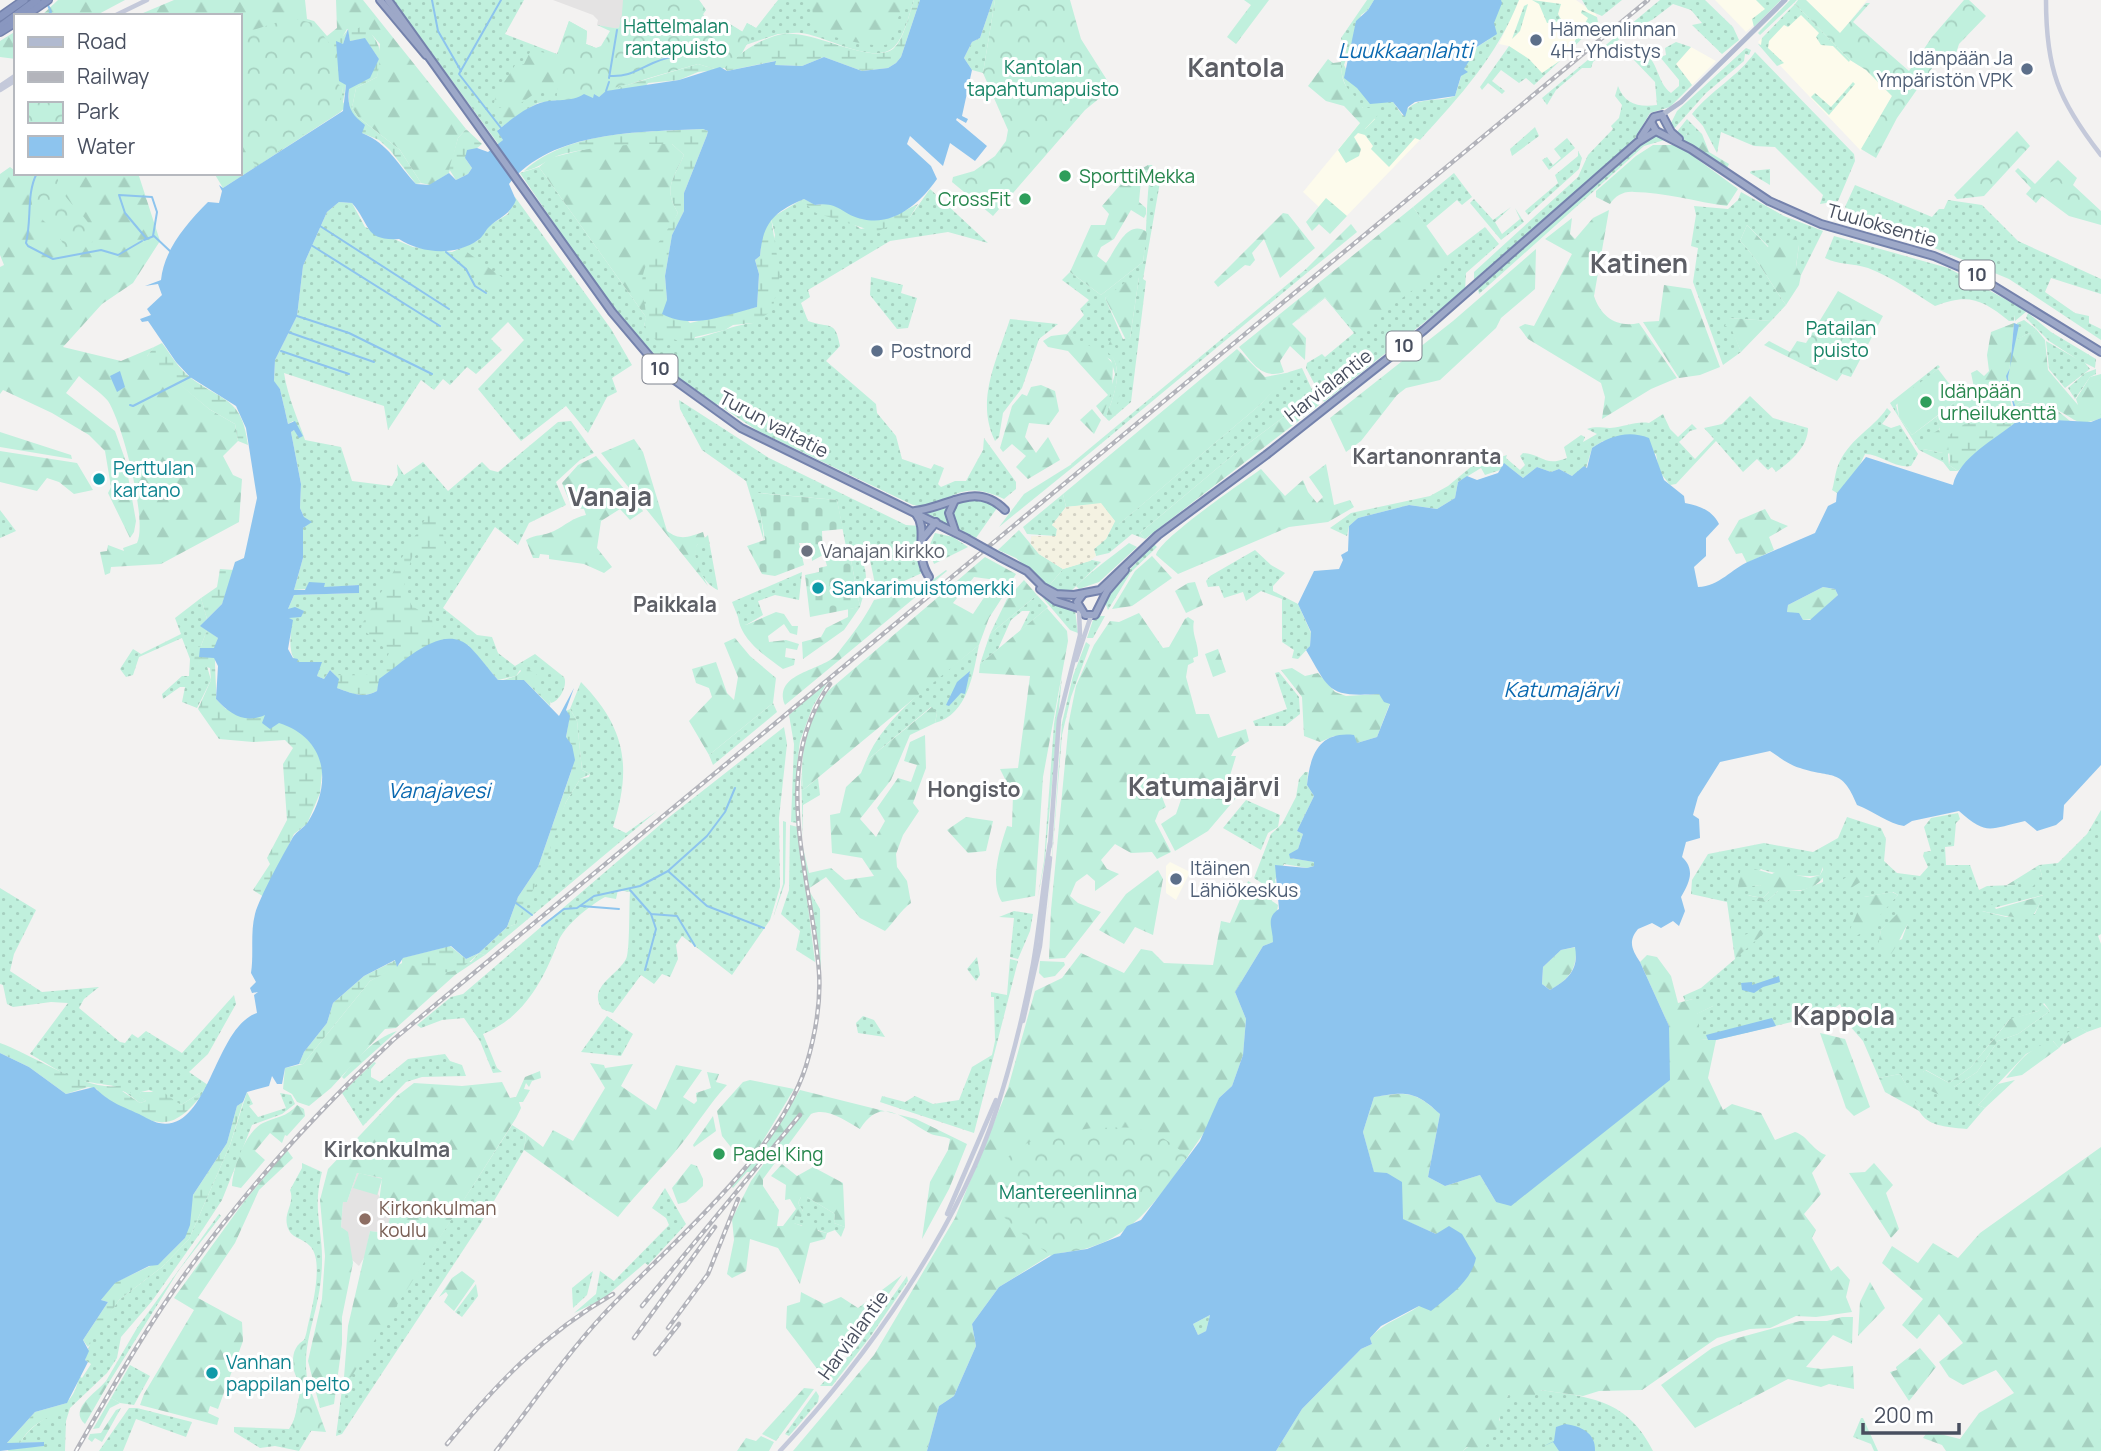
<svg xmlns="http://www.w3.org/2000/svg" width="2101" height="1451" font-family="Manrope,sans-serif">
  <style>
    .commercial { fill: #fdfbec }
    .education { fill: #e4e3e3 }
    .grass { fill: url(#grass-dots); fill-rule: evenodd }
    .forest { fill: url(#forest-firs) }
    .wetland { fill: url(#wetland-marsh) }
    .sand { fill: url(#sand-dots) }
    .cemetery { fill: url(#cemetery-stones) }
    .park { fill: url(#park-crowns) }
    .pitch { fill: #c0f0dd }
    .water { fill: #8dc4ee; fill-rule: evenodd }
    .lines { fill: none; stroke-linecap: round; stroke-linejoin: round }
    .stream { stroke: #8dc4ee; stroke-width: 2 }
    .trunk-casing { stroke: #7482ac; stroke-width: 10 }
    .motorway-casing { stroke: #7482ac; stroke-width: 10 }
    .secondary { stroke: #c4c9da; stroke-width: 4.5 }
    .primary { stroke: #b1bad0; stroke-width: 5 }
    .trunk { stroke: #9da8c8; stroke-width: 6 }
    .motorway { stroke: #8997c0; stroke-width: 7 }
    .rail-casing { stroke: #b3b4bb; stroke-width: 4.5 }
    .rail { stroke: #fff; stroke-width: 2; stroke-dasharray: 5; stroke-linecap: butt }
    .trunk-bridge-casing { stroke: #7482ac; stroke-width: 10; stroke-linecap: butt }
    .trunk-bridge { stroke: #9da8c8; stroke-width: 6 }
    .service-dot { fill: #5c6f8a; stroke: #fff; stroke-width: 2.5 }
    .leisure-dot { fill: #2e9e5b; stroke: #fff; stroke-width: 2.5 }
    .culture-dot { fill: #0f9aa8; stroke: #fff; stroke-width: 2.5 }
    .worship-dot { fill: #6b7280; stroke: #fff; stroke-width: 2.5 }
    .education-dot { fill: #8d6e63; stroke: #fff; stroke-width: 2.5 }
    .labels { text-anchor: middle; stroke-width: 6; stroke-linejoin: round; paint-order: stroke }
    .shield { fill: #fff; stroke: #7f848f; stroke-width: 2 }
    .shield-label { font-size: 18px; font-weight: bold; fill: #484f5f }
    .park-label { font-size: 19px; fill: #168365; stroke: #fff }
    .service-label { font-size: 19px; fill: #4e5e75; stroke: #fff; text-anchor: start }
    .leisure-label { font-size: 19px; fill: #27864d; stroke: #fff; text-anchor: start }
    .street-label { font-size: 19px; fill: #484f5f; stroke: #fff }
    .culture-label { font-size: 19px; fill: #0d838f; stroke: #fff; text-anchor: start }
    .worship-label { font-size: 19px; fill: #5b616d; stroke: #fff; text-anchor: start }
    .education-label { font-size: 19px; fill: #785e54; stroke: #fff; text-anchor: start }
    .water-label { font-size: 21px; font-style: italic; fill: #0a69b0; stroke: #fff }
    .neighbourhood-label { font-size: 21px; font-weight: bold; fill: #5d5f66; stroke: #fff }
    .district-label { font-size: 26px; font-weight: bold; fill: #5d5f66; stroke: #fff }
  </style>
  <defs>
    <pattern id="grass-dots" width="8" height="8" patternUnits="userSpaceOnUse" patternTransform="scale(1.75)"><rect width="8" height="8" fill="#c0f0dd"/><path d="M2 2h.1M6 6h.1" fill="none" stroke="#a6d0c0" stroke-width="1.8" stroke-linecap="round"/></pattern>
    <pattern id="forest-firs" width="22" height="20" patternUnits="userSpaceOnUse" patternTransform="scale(1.75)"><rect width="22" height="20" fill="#c0f0dd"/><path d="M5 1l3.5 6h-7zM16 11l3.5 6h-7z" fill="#a6d0c0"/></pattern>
    <pattern id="wetland-marsh" width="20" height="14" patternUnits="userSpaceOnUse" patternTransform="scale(1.75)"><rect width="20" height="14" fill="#c0f0dd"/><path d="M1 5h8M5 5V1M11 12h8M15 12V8" fill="none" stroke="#a6d0c0"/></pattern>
    <pattern id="sand-dots" width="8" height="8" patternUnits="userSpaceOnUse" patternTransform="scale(1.75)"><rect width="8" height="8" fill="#f4f2e2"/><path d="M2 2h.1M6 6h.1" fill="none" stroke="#d3d1c4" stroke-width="1.8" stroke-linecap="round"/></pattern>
    <pattern id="cemetery-stones" width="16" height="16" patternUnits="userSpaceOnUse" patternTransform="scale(1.75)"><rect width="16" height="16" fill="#c0f0dd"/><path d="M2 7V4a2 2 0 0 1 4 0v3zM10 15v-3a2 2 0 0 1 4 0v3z" fill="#a6d0c0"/></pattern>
    <pattern id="park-crowns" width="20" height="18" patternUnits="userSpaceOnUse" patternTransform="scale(1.75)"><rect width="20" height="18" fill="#c0f0dd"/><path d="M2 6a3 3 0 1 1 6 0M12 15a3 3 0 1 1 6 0" fill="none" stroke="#a6d0c0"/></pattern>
  </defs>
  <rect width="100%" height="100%" fill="#f3f2f1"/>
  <!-- commercial -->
  <g class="commercial">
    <polygon points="1519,0 1576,0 1596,14 1598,22 1561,60 1542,74 1509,46 1499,44"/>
    <polygon points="1715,0 1762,0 1771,10 1746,32"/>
    <polygon points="1806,0 1867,0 1840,34"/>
    <polygon points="1795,4 1850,60 1866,70 1892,96 1861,151 1758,42"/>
    <polygon points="1691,47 1716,61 1692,85 1676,64"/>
    <polygon points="1372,108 1420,140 1338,225 1303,192"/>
    <polygon points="1170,862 1190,872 1176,900 1166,893 1166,866"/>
  </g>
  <!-- education -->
  <g class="education">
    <polygon points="553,0 658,0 622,18 621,27 612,29 597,25 598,20 593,15"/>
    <polygon points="357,1173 382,1178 378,1194 390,1217 386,1233 370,1231 365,1256 359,1266 350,1258 348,1235 341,1227 343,1202 347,1202"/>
  </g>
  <!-- grass -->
  <g class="grass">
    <path d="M 393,0 L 524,0 L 505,34 L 557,54 L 569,21 L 587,31 L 586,44 L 596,48 L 601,46 L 610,31 L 597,25 L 619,29 L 621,17 L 699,0 L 706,10 L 703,14 L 706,22 L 722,19 L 743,32 L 747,23 L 756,28 L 778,0 L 914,0 C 909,14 905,35 895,46 C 876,67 824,35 801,33 C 794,32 786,34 778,34 L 604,93 L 538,103 L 518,114 L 498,130 L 503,140 L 499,145 Z"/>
    <polygon points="993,0 995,0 983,73 972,70 964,58 972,42 980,38"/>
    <path d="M 1367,0 L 1374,0 L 1368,10 L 1361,15 L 1344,65 L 1354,85 L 1393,102 L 1403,116 C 1413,95 1435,103 1455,96 L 1465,64 L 1471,57 L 1469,52 L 1488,40 L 1501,0 L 1519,0 C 1497,56 1460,96 1420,140 L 1415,138 L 1389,167 L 1371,149 L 1373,146 L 1365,135 L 1365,129 L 1375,119 C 1358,103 1341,89 1341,65 C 1341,55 1344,48 1341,38 Z"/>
    <polygon points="1532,0 1561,4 1558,14 1562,21 1547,23 1539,4"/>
    <polygon points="1582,0 1622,0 1602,16 1588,10"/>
    <polygon points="1660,0 1705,0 1733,27 1739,40 1722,54 1692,25 1702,23 1691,10 1673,4 1652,20 1631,29 1593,62 1591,68 1582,68 1556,90 1547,105 1542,98"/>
    <polygon points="1756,0 1781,0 1754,27 1752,19 1765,9"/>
    <polygon points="1790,0 1797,0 1760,35 1758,33"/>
    <polygon points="1528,4 1520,31 1512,39 1524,6"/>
    <polygon points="1795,4 1850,60 1849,62 1833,46 1821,45 1816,37 1819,33 1801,15 1788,27 1784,25 1769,41 1768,48 1784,63 1777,66 1758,44 1761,45 1762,38"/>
    <path d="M 1676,42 L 1691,47 L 1676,64 L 1692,85 L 1670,107 L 1650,113 L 1634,140 L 1474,280 L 1474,272 L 1578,177 L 1588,155 L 1613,129 L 1611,126 L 1619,118 L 1622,105 L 1615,96 L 1618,86 C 1624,103 1638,108 1657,105 L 1655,82 L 1634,60 L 1632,53 C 1659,48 1654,81 1671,93 L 1679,86 L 1679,80 L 1660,57 L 1666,55 L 1665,48 Z"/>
    <polygon points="1509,46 1529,59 1542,73 1561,60 1534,85 1526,78 1519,83 1501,70 1492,81 1505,91 1502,94 1488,83 1482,90 1480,87"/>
    <polygon points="1746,48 1751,50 1749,55 1745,54 1744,61 1706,93 1673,130 1671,123 1677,111"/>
    <path d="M 1755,52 L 1854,154 L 1855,161 L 1838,201 L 1820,204 L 1823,195 L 1775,147 L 1754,146 L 1721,132 L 1717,153 L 1703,126 L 1692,114 C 1710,91 1739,76 1755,52 Z"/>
    <polygon points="1853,82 1855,84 1829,115 1811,97 1815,93 1831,107"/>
    <polygon points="1687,119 1702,134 1686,134 1693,148 1676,133"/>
    <polygon points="1535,127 1539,136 1512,156 1510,149"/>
    <polygon points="1656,134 1668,139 1644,146 1479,294 1478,289 1650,135"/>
    <polygon points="1567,138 1575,148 1549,170 1542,160 1547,157 1553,165 1561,158 1554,149"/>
    <polygon points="1578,151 1582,158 1579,169 1528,215 1525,211 1558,183 1555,175 1578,156"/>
    <path d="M 539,167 L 646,317 L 644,327 C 653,331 662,336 671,338 C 697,345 727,325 753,323 L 775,235 L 771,218 L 801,200 C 821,216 841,215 861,229 L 910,217 L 930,189 L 988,243 L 948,232 L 890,241 L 808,290 L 810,297 L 801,303 L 808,321 C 830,329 835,319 840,346 L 826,361 L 876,404 L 877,413 L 896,436 L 902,459 L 931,469 L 934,464 L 944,468 L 938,484 L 941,487 L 955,481 L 966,481 L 983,450 L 984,438 L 1016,482 L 1016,489 L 1004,499 C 953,475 952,510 913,505 L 758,431 L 717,404 L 714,408 C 628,342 580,260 520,173 Z"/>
    <polygon points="1770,169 1770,185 1750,173 1751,171"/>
    <polygon points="1454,173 1472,197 1462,205 1457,200 1426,226 1413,207"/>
    <path d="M 1154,179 L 1160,182 L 1143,279 L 1146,281 L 1131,402 L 1109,421 L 1103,415 L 1115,374 L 1111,360 L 1067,334 L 1084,315 L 1080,309 L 1089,300 L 1062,280 L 1070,272 L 1101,295 L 1143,262 C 1147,234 1146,210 1149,182 ZM 1139,277 L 1130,338 L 1123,339 L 1105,298 ZM 1111,354 L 1120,365 C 1120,386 1119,401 1106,417 C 1113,398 1124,373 1111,354 Z"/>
    <polygon points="1855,185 1932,217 1939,209 1944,209 1948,200 1982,205 2018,241 2101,279 2101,294 2051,278 2045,292 2075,313 2089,316 2089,323 2101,329 2101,340 2009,279 1920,242 1862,225 1845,207"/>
    <path d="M 1741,192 L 1784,216 L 1823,231 L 1801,275 L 1796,267 L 1799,245 L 1769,247 L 1747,225 L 1740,241 C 1759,260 1770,283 1786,305 L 1771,321 L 1728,318 L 1741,352 L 1723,365 L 1693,282 L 1698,248 L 1691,246 L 1696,215 L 1694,206 L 1728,209 L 1738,200 Z"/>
    <path d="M 515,197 L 611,329 L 632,365 L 612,378 L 617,392 L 607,397 L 588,433 L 566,406 L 521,441 L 478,389 L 524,340 L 508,322 L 491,339 L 502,350 L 476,374 L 467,367 L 450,385 L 443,379 L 434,390 L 421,380 L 388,430 L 384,406 L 284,373 C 288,398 298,419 305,440 L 341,447 L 352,481 L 392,486 L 398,475 L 397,464 L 404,475 L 423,462 L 448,491 L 482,462 L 490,470 L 498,472 L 558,422 L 571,421 L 594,453 L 580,460 L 556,482 L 566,505 L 529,523 L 518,545 L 495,527 L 443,608 L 477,635 L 492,637 L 498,653 L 515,666 L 535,654 L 564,677 C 568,685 560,701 551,703 L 539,684 L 520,670 L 516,676 L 498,680 L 468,645 L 416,652 L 354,695 L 330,670 L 324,679 L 317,676 L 321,662 L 296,662 C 285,647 295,631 288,618 L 298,616 L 300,611 L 288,609 L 294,595 L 358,593 L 359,585 L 294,590 L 303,558 L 303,528 L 307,524 L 300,508 L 301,484 L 291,432 L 294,430 L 303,436 L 293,421 L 288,424 L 280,389 L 274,382 L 275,360 L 297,316 L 303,266 L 327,212 L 339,202 L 352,203 L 365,227 L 413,247 L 452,252 L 477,241 L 490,225 L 508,214 Z"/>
    <polygon points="1474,199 1493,220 1511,207 1495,222 1502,234 1520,219 1515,208 1524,222 1501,240 1470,203"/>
    <polygon points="1485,227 1499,244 1466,273 1465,290 1324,402 1306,368 1307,363 1322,354 1325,357 1354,333 1325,298 1294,323 1325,297 1356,332 1450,261 1447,256"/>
    <path d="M 1834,236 L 1948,268 L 2027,311 L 2015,321 L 2015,315 L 2014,321 L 2009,321 C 1982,299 1968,293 1935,306 C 1914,293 1892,277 1868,268 C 1853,263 1838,265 1825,258 Z"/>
    <polygon points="1306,269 1308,272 1073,467 1071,464"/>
    <polygon points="871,277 903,285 901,293 917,298 908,328 897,329 870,295"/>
    <polygon points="2028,313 2051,332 2096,359 2095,368 2085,363 2090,369 2065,388 2049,369 2046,341 2077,359 2049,341 2026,318"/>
    <path d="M 1010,319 L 1058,324 L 1039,339 L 1022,388 L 1003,413 L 999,437 L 995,441 C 975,400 997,360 1010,319 Z"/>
    <polygon points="2024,320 2036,329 2033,335 2029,333 2015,341 2017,323"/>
    <polygon points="1938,365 1940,367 1896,405 1899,417 1912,435 1936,417 1940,428 1923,449 1943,453 1943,462 1919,450 1890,403"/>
    <polygon points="1302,368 1314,394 1233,455 1140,533 1145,539 1132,534 1109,553 1096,556 1094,549 1106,539 1115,521 1119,524 1261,404 1289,372"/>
    <polygon points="2096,369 2096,374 2090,377 2075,399 2068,388 2085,373"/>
    <path d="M 1750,396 L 1773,418 L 1808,428 C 1808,447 1790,462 1776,472 L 1772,467 L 1768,470 L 1757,459 L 1743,472 L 1716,441 L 1676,484 L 1670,485 L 1659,471 L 1656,454 L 1603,441 L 1592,448 L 1586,468 L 1572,476 L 1559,469 L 1551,472 L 1537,467 L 1523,478 L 1509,467 L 1485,475 L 1481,468 L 1458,482 L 1455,498 L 1437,509 L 1409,505 L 1358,518 L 1349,526 L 1347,536 L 1330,528 L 1351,513 L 1430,496 L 1448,486 L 1472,466 L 1507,455 L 1506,458 L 1520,470 L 1525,465 L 1520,456 L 1523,453 C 1544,455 1544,467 1567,458 L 1564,447 L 1581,435 L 1585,437 L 1583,442 L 1597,434 L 1587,429 C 1597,426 1601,428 1610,428 C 1625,427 1635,421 1649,423 L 1663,414 L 1670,429 L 1678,437 L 1692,424 L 1697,429 L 1690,431 L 1679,442 L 1695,459 L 1714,439 L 1704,428 L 1722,424 Z"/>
    <polygon points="679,400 769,458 906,525 920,526 916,552 922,573 902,582 875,584 869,555 858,547 846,547 837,500 758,493 764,541 746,481 702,450 680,409"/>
    <path d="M 1887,408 L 1891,412 L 1882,424 L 1891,428 L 1900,425 L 1918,454 L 1911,466 C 1895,469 1881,454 1865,454 L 1856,473 L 1837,493 L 1832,490 C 1834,486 1835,470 1840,461 C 1852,437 1874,428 1887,408 Z"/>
    <polygon points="1063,494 1066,507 1052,525 1057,529 1056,536 1027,534 1023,527"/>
    <polygon points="978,497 997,508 976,538 956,528 951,514 958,501"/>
    <polygon points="952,502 947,512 948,525 924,512"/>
    <polygon points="0,510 16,531 0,538"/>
    <polygon points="935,533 953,537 968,547 934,564 928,549"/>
    <path d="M 708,535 L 718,590 C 706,586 691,562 696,547 C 698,542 704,539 708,535 Z"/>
    <polygon points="1154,544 1157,547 1131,572 1108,610 1105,602 1116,584"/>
    <polygon points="1255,550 1271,565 1285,573 1273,586 1273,591 1298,604 1311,633 1310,646 1298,659 1292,658 1294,650 1282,642 1282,599 1261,591 1246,601 1243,592 1224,598 1219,586 1208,587 1206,581 1210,576"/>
    <path d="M 850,555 L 859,557 C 871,572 865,591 860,607 Z"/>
    <polygon points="1092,560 1101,562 1069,593 1048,587 1063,569"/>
    <polygon points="802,572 799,600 775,595 758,601 763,615 746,625 738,617 732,602"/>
    <polygon points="1037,595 1048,607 1020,631 1030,611 1022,611 1011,620 998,649 980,664 990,634"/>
    <polygon points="1042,597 1075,610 1078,633 1070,630"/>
    <polygon points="201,598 207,619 201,626 207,630 201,646 211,680 197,708 182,702 185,687 180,687 163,699 162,694 182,676 189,676 190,659 182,638 139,657 133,675 126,677 120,669 133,649 141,654 181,634 175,618"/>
    <polygon points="1100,616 1105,616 1093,638 1087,638 1093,620"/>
    <polygon points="1086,642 1090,645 1071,697 1062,735 1046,933 1062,723 1073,676"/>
    <path d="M 979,645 C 973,674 968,714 935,723 L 937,713 L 931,707 L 866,761 C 884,715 942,675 979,645 Z"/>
    <polygon points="1279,672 1299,697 1300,714 1285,726 1255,726 1253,721 1287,709 1275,673"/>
    <polygon points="1062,676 1045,860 1037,901 1044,861 1054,724"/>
    <polygon points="828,681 813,706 800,741 797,766 798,823 791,822 794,744 789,715"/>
    <path d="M 581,682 C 626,728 632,767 613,827 L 626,833 L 657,811 L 485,955 L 479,953 L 507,927 L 516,924 L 566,802 L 580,779 L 589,777 L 590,774 L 582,770 L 577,721 L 570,709 Z"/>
    <polygon points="773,703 777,712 713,765 709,755"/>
    <path d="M 784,727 L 787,744 L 779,818 L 780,887 L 770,920 L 732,975 L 682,936 L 676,945 L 678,959 L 670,977 L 662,974 L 654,984 L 641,975 L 613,1013 L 602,1009 C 587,987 617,976 626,959 C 630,953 629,904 630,892 L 618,890 L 616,899 L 605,897 C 589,906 565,925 558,942 C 544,979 524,1018 483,1034 L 497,1068 L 502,1072 L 493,1073 L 480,1041 L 464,1018 L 442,1020 L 421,1028 L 417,1025 L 451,997 L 463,994 L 668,818 Z"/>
    <polygon points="801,772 803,790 818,778 820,795 803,805 803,839"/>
    <polygon points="1305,772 1308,772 1307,785 1314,796 1297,831 1303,834 1298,849 1290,858 1315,862 1314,866 1307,868 1284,864 1275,880 1278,894 1254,878 1271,834 1282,824 1296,797 1299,779"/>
    <polygon points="1246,800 1280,815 1278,827 1268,833 1261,850 1223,828"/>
    <path d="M 2101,810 L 2101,934 L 2098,936 L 2101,944 L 2101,1027 L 2087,1032 L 2078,1027 L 2059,1048 L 2053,1041 L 2026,1054 L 1978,1105 L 1985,1108 L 1967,1129 C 1916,1125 1924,1118 1900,1074 L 1879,1078 L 1863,1041 L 1849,1025 L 1840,1004 L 1833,1009 L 1799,1013 L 1800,1020 L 1716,1040 L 1700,1039 L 1696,1014 L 1713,1006 L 1693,999 L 1685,1001 L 1683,996 L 1701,988 L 1735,959 L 1727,902 L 1691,894 L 1692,880 L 1708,854 L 1764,843 L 1813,852 L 1838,838 L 1847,817 L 1881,828 L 1886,839 L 1884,861 L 1897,873 L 1920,876 L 1928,867 L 1923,856 L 1924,852 L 1931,851 L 1924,827 L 1931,818 L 1958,813 L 1960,819 L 1956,823 L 1954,846 L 1945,847 L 1946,865 L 1970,865 L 1979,890 L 1987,886 L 2015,885 L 2018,881 L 2025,882 L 2042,876 L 2039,865 L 2058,863 L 2087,834 ZM 1823,867 L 1823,882 L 1800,891 L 1778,891 L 1766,902 L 1747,895 L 1763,898 L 1769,892 L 1767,888 L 1760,885 L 1738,887 L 1761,869 C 1772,874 1809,878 1820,875 ZM 1893,892 L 1898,895 L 1881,912 L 1864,897 ZM 2043,895 L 2035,914 L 2006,917 L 1982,911 ZM 1899,914 L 1909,920 L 1902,939 L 1878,950 L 1881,930 ZM 2044,1003 L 2050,1011 L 2018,1034 L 1998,1041 L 1977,1072 L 1954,1087 L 1923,1072 L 1926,1070 L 1949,1083 L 1971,1067 L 2009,1020 L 2038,1011 Z"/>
    <polygon points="783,821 786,822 785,883 773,918 783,884"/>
    <polygon points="790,825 798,827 815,962 796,950 800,931 781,914 789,890"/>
    <path d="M 0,888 L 36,910 L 14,954 L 10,971 L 42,992 L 99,987 L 84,999 L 79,1008 L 120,1042 L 125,1043 L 132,1034 L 138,1038 L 146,1031 L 182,1053 L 234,995 L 236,1004 L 208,1054 L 189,1072 L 208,1085 L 206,1089 L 181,1105 L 149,1090 L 141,1092 L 139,1096 L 146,1101 L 140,1103 L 121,1089 L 130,1092 C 116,1083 93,1085 76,1079 C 60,1073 45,1062 30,1054 L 68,1003 L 51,1002 L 13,1007 L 7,1004 L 3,985 L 0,984 Z"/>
    <polygon points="808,889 820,909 821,981"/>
    <polygon points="1014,911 1033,914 1030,931 1018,959 1010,957 1014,918 999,917"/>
    <polygon points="977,957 980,975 976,981 967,969"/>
    <polygon points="1010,959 1018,961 974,1133 880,1102 882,1096 905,1102 915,1096 933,1104 959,1100 972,1067 992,1055 995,1041 994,997 991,997 991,992 1007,995"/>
    <polygon points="607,1016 633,1034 621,1056 581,1052"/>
    <polygon points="863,1016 874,1020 885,1037 858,1033 856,1023"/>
    <polygon points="445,1054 450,1061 462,1065 466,1076 422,1077 406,1082 363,1126 342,1093 374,1062 376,1063 371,1069 371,1077 380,1082 408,1059"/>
    <path d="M 247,1092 L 253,1104 L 249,1106 L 258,1117 L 286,1108 L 280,1093 L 291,1095 L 295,1104 L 282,1114 L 252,1125 L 222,1200 L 203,1229 L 152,1301 L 121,1337 L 117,1358 L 107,1373 L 70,1408 L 66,1421 L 65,1451 L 8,1451 L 9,1448 L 44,1446 L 44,1442 L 20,1443 C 39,1411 73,1416 79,1376 L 82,1378 L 91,1364 L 85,1360 L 91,1340 L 119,1300 L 162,1267 L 189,1239 L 230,1145 Z"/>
    <polygon points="512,1125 526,1134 524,1150 481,1223 342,1434 336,1436 342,1389"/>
    <path d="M 302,1163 L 322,1172 C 312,1211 323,1228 322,1264 C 320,1328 289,1350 319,1418 L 299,1451 L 275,1446 L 260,1448 L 234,1432 L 234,1427 L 289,1429 C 298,1417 296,1402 302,1388 C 281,1352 302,1357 307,1330 C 311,1311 325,1261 310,1246 C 302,1237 290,1239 287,1225 C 284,1212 295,1203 290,1190 L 302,1168 Z"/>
    <polygon points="665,1188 686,1224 648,1265 645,1263 603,1299 574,1313 596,1294 600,1271 614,1281 669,1225 666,1218 652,1208"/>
    <polygon points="801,1197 807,1197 835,1214 834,1223 845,1227 841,1237 835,1230 827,1233 793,1223 795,1216 803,1211 798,1203"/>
    <polygon points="219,1214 221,1216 179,1270 108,1384 106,1381 137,1328"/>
    <polygon points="593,1271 587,1295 573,1308 572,1288"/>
    <polygon points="907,1276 908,1281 870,1337 832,1386 820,1386 858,1346"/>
    <polygon points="476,1284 478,1296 462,1317 455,1312"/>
    <polygon points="1210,1315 1206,1331 1198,1335 1193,1324"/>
    <polygon points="130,1365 150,1376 134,1405 120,1403 111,1398"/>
    <path d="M 1540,1390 C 1591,1397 1628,1400 1653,1451 L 1463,1451 L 1500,1420 L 1500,1408 L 1509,1394 Z"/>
    <polygon points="816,1391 819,1396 818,1402 789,1436 785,1434"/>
    <polygon points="129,1408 137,1408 192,1422 186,1437 136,1419 123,1451 99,1451"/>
  </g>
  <!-- forest -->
  <g class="forest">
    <polygon points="58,0 125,0 95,16 41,16"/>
    <path d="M 174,0 L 305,0 L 307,19 L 314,21 L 327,36 L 337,28 L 336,0 L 363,0 L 466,129 L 458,138 L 449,173 L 430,185 L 421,183 L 400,150 L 358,117 L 352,108 L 356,88 L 377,77 L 380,44 C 361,21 369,34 347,29 L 343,36 L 342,108 L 339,113 L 223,188 L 214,173 L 240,173 L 240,16 L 136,16 Z"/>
    <path d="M 811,0 L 904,0 L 890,43 C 880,51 828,36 815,30 Z"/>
    <polygon points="1244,0 1269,0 1236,44 1227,37 1251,5"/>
    <polygon points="1582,10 1597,17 1598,22 1568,53 1588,18 1581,13"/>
    <path d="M 574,24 L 583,30 L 576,84 L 534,94 L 521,103 L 494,103 C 496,90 509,77 515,65 L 524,64 L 531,50 L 561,56 Z"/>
    <polygon points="16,31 16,59 0,57 0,41"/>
    <path d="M 1328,59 L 1333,63 L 1341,62 C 1341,92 1352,87 1363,108 L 1372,108 L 1378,115 L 1365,129 L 1365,135 L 1358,133 L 1354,137 L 1361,149 L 1359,156 L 1346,163 L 1338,150 L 1360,123 L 1344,106 L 1326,101 L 1308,86 Z"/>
    <polygon points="506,105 525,106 526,110 504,125 495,110"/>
    <polygon points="1688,132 1702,134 1709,152 1729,164 1726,170 1693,148 1685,138"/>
    <path d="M 606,144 L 672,144 L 684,155 C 673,180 663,188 678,213 L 642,283 L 648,310 L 646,317 L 539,167 L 550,158 Z"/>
    <path d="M 1653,145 L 1673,145 L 1682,148 L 1738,189 L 1727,206 C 1697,202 1664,192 1634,192 C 1624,191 1615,196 1610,204 L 1596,197 L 1596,191 L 1636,156 Z"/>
    <path d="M 1148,165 L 1152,165 L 1154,170 L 1151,177 L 1141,180 L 1139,202 L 1146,208 L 1146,214 L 1144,218 L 1131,210 L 1114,239 L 1101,247 L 1097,256 L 1106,263 C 1116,250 1127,218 1147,232 L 1143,262 L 1101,295 L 1070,272 L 1091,225 L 1105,225 L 1109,214 L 1102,206 L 1127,177 Z"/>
    <path d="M 10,167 L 22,176 L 26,173 L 144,173 L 139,176 L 160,241 L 133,283 L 102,304 L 63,347 L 121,361 L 154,347 L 147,356 L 209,409 L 235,424 L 238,441 L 223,456 L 233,475 L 242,479 L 239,522 L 161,564 L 111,567 L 110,573 L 105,575 L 100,552 L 107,551 L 108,545 L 124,551 L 123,548 L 137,543 C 148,521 122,422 108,401 C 101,392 87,384 79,376 L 66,393 L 115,431 L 125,459 L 136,521 L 134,532 L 130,538 L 108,493 L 111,487 L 105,451 L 89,435 L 52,413 L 3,390 L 0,394 L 0,267 L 4,265 L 0,255 L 0,174 Z"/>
    <polygon points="1326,198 1347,216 1330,234 1319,224 1312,231 1306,222"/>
    <path d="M 1413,207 L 1451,261 L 1356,333 L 1325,297 L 1292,324 L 1306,338 L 1305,360 L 1290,346 L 1280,361 L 1284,372 C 1262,380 1252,362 1239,347 Z"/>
    <path d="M 1609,210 L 1594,296 C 1601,317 1617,328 1639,323 L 1677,378 L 1651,389 L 1602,419 L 1605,397 L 1601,383 L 1528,339 L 1519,327 L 1525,324 L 1534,326 L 1572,254 L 1545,239 L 1572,218 L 1570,234 L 1575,239 L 1593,218 Z"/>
    <polygon points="1283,213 1288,214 1315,248 1280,278 1264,239 1252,253 1255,260 1250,266 1245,265 1218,287 1214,282"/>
    <polygon points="1351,224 1357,232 1308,272 1306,269"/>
    <path d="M 1747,225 L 1768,247 L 1777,235 L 1796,236 L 1799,245 L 1796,266 L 1801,275 L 1799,285 L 1786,305 C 1770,283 1759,260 1740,241 Z"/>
    <polygon points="1536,249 1535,289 1501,318 1496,328 1440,380 1406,388 1397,395 1361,441 1346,452 1330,418 1453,321"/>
    <polygon points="467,252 506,280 489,293 462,261 461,256"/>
    <polygon points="1132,277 1139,277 1130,338 1126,340 1105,298"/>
    <polygon points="1664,285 1691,289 1720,367 1700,375 1679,378 1643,322 1659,321"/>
    <polygon points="1728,318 1729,318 1771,321 1741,352 1731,328 1725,326"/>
    <path d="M 2014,323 L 2011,356 L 2014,341 L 2029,333 L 2033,334 L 2036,329 L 2045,340 L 2048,370 L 2078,405 L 2076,399 L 2090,377 L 2101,374 L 2101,418 C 2075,429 2074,416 2054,409 C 2043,406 2031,404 2020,402 L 2015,406 L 2008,377 L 2011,359 L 2007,381 L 2012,409 L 1999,404 L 1948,454 L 1949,465 L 1958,471 L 1950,471 L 1943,462 L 1943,453 L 1923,449 L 1922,440 L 1940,429 L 1936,417 L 1960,398 L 1966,400 L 1975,392 L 1971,373 L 1977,370 L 1984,376 L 1989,371 L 1987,355 L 1991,332 Z"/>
    <polygon points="1067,334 1103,353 1113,364 1112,390 1103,415 1096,406 1108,395 1068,351 1048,347 1043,341 1051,336"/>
    <path d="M 1111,339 C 1124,358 1126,401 1108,420 L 1106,417 C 1113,398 1127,365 1106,351 Z"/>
    <polygon points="1237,349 1265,377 1291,372 1261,404 1118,525 1101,504 1066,507 1063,494"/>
    <polygon points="1041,385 1055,391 1059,411 1049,425 1029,423 1025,437 1036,453 1048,437 1060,460 1028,479 1016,467 1026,456 1012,444 1003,452 1000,448 1012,406 1022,394 1027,396 1031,387"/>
    <polygon points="1314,394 1319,405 1145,539 1140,533 1233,455"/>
    <polygon points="1092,409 1101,420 1094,434 1080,420"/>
    <polygon points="0,432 71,455 72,459 0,447"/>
    <path d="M 634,439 L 643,452 L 667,531 C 680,541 689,537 703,532 L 705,539 L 697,545 L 695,555 L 699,569 L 708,586 L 601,453 Z"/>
    <polygon points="0,451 77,463 93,490 74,494 59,482 47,478 37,491 0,482"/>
    <path d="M 596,456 L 643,511 L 630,520 L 620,509 L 601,521 L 597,548 L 612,567 L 604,573 L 584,564 L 549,559 L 549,555 L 540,554 L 539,558 L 533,558 L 526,540 C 536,534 544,536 554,531 C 566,525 572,518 586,515 L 584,509 L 572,508 L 562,483 L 578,465 Z"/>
    <polygon points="1072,464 1073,467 999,527 1024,494"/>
    <path d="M 1326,464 L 1334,505 L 1350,500 L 1354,507 L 1328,522 L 1289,527 L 1178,574 L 1156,555 C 1159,539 1243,482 1261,469 L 1285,496 L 1303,480 L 1308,492 L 1317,503 L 1323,497 L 1309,477 Z"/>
    <polygon points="1765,509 1771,519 1788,526 1769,537 1774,550 1747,563 1742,553 1736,554 1728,539 1739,520"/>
    <polygon points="1019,530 1039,554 1063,569 1048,587 1016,558 998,550"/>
    <path d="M 1129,543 L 1137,547 L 1099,582 L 1079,589 L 1076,586 C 1094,569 1110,558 1129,543 Z"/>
    <polygon points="1152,556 1172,578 1132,606 1112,609 1135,571"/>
    <path d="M 985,557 L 1016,574 L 1011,582 L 974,577 L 953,603 L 973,614 L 991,587 L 1009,587 L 989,618 L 979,645 L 803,790 C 799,754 807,721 828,691 Z"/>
    <path d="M 946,570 L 947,571 L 785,705 C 772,672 824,671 837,654 C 851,636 864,620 874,600 L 920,589 Z"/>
    <polygon points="1024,580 1037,595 990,634 1007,599"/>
    <polygon points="1195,582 1203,605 1186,613 1175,591 1188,583"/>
    <polygon points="1823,587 1835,589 1838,595 1812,619 1803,620 1800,615 1787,612 1788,605"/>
    <polygon points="860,607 844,630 803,659 802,642 821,637 826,628 848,617 848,609"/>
    <path d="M 1047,608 L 1067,631 L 1068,641 L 1043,777 L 1035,896 L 1002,902 C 989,882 1000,847 1007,826 L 1012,827 L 1013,795 L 1000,769 L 1018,768 L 1030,676 L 979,673 L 980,664 Z"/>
    <path d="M 738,612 L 746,625 L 776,612 L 784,614 L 792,626 L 798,626 L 797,635 L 790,633 L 784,624 L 768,636 L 769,642 L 786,640 L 799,644 L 797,650 L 786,648 L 785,657 L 795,659 L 794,665 L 783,669 C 765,656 737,638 738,612 Z"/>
    <path d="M 1139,613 L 1163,648 L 1169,647 L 1185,619 L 1188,617 L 1194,621 C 1191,634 1199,644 1198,656 L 1193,658 L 1194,662 L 1188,665 L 1186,677 L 1196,714 L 1209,714 L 1218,738 L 1246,729 L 1249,741 L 1234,750 L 1231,756 L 1236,756 L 1228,782 L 1242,791 L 1208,831 L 1175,851 L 1161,824 L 1176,814 L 1186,785 L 1174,780 L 1162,797 L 1166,807 L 1159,811 L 1155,821 L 1171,852 L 1157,859 L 1152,852 L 1131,853 L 1115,844 L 1101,860 L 1107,869 L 1119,874 L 1095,891 L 1095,881 L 1087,874 L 1076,882 L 1070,896 L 1078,903 L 1101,912 L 1065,958 L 1049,959 L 1051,910 L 1069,721 L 1076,686 L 1094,645 L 1110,621 L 1119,622 Z"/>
    <polygon points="735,638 750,656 776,678 773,703 709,755 689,721 712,697 709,688 696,683 692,669 716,662 727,693 734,700 738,677 724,643"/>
    <polygon points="1218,649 1226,672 1213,677 1205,654"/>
    <polygon points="1292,668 1305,676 1318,673 1335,692 1346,696 1379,694 1390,703 1377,737 1357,743 1334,736 1320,742 1304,736 1302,697 1281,670"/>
    <path d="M 932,707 L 937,713 L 935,723 L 910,735 L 891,780 L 860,819 L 876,837 L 885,821 L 877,808 L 898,778 L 911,782 L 917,765 L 904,761 L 910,742 L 925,735 L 926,768 L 913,803 L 919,811 L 903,835 L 896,854 L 897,867 L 907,881 L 911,903 C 900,911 895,921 885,931 L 860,918 L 826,877 L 808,889 L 801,839 L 809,873 L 831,868 L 845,880 L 874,876 L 862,858 L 832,853 L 830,815 L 840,813 L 846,787 L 861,773 L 866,761 Z"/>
    <polygon points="966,817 993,821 986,851 968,853 947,830"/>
    <path d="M 1827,863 L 1831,865 C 1818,891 1805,891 1778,891 L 1766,902 L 1738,898 L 1739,894 L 1763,898 L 1769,892 L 1760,885 L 1738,888 L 1741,865 L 1772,874 L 1789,865 L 1796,875 L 1810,878 L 1820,875 Z"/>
    <polygon points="2039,865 2042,876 2034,880 2035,884 2031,888 2018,881 2015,885 2007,885"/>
    <polygon points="1860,869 1862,881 1851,888 1840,889 1837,883"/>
    <polygon points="1158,870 1163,879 1153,935 1135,927 1124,944 1099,930 1126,894"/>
    <polygon points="1248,881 1270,894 1272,901 1278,905 1273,942 1263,946 1235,992 1246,1019 1243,1055 1232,1086 1219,1098 1210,1124 1172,1179 999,1287 972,1324 976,1346 954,1396 939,1406 927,1451 793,1451 874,1355 955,1218 1008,1088 1035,991 1062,978 1081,953 1124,973 1141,949 1152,951 1164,963 1213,965 1221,921 1230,923"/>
    <polygon points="1892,892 1898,895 1868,929 1853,938 1848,934 1864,897"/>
    <path d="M 2044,895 C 2040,901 2037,911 2033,915 C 2026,922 1992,913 1982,911 L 1979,907 L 1988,908 L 1992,904 L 1996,909 Z"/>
    <path d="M 1906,905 L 1915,916 C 1905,923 1900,943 1891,954 L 1877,950 L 1881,930 Z"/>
    <polygon points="1771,927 1736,958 1737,937"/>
    <path d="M 1576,947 C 1577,970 1569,979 1550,990 L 1542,984 L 1543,967 L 1561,950 Z"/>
    <polygon points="479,953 485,955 455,975 396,1028 385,1029 331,1088 309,1106 297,1102 292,1094 283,1089 285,1068 303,1064 370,981 402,963 471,962"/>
    <path d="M 1647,955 L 1657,957 L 1671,976 L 1678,1003 L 1693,999 L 1712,1001 L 1713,1006 L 1697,1014 L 1701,1039 L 1716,1040 L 1708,1078 L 1723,1110 L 1732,1104 L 1761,1113 L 1775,1140 L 1795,1132 C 1808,1136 1812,1150 1826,1155 L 1812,1173 L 1821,1194 L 1804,1214 L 1816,1230 L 1812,1238 L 1831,1271 L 1838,1266 L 1850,1280 L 1846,1297 L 1852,1312 L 1816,1317 L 1796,1316 L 1770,1328 L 1750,1329 L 1717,1338 L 1642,1390 L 1599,1391 L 1583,1396 L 1540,1390 L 1526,1403 L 1509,1394 C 1495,1417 1504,1432 1481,1450 L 1467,1447 L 1463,1451 L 1276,1451 L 1302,1409 L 1361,1349 L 1372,1344 L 1370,1338 C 1384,1322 1402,1318 1419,1306 L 1436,1234 L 1402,1219 L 1400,1190 L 1387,1173 L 1374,1173 L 1363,1132 L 1374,1097 C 1407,1092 1415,1091 1440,1114 L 1428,1177 L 1445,1186 L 1480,1175 L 1496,1202 L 1669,1026 L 1640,962 Z"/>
    <polygon points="1040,961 1064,962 1065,965 1055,976 1044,978 1039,973"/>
    <polygon points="2042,1003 2050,1011 2018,1034 1998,1041 1977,1072 1954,1087 1957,1094 1951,1100 1931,1091 1923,1072 1925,1070 1949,1083 1971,1067 2010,1019 2038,1011"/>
    <polygon points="2079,1027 2087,1032 2064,1044 2062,1035"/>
    <path d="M 397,1031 L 344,1079 L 342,1077 C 356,1058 375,1038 397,1031 Z"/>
    <polygon points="1820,1033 1845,1039 1870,1107 1854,1116 1846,1108"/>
    <path d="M 2052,1040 L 2059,1048 L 2022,1075 L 2006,1078 C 2023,1057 2025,1052 2052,1040 Z"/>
    <path d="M 590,1063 L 604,1065 L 605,1068 L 633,1064 L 621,1086 L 656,1110 L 676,1065 L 702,1070 L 683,1097 L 694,1104 L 697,1101 L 696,1093 L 711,1088 L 707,1072 L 719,1074 L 716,1082 L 727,1085 C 710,1103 698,1123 683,1142 C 663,1168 638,1191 618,1217 L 524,1150 L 526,1134 L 543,1147 L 553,1130 L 573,1141 L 605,1088 Z"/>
    <polygon points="540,1071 541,1078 532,1081 529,1087 526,1083 524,1089 530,1090 523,1102 519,1102 521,1108 516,1118 343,1390 348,1326 370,1231 386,1233 390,1217 378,1211 382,1178 357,1173 347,1202 343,1202 341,1227 348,1232 353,1263 342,1317 342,1344 334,1404 320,1408 308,1361 322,1299 325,1256 320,1200 328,1169 397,1096 414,1083 462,1086 502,1082 510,1098 516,1097 525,1077"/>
    <polygon points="1900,1074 1921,1112 1885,1092 1879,1078"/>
    <polygon points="750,1080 794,1089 761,1144 745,1163 738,1151 734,1151 722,1136 717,1111 743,1082"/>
    <polygon points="2015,1080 1985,1108 1978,1105 1998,1084"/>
    <path d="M 800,1090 L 916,1119 L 967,1144 L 949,1189 L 922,1239 L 930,1182 L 948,1150 L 950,1139 C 942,1135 936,1137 929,1133 C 903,1119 882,1094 860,1129 C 845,1121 828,1107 811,1114 L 763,1179 L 763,1186 L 779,1210 L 777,1226 L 783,1226 L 796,1209 L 790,1199 L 785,1200 L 786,1185 L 771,1176 L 782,1164 L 797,1176 L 813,1167 L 843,1183 L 845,1227 L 834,1223 L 835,1214 L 807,1197 L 801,1197 L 798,1203 L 803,1211 L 801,1217 L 795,1216 L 794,1223 L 802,1226 L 805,1222 L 814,1222 L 818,1231 L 827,1233 L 825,1239 L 810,1243 L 800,1284 L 778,1248 L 750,1239 L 746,1271 L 732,1278 L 727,1274 L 734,1240 L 732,1219 L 751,1181 L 802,1112 L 751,1172 L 747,1172 L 733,1188 L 731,1186 L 764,1148 Z"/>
    <path d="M 297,1105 L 304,1109 L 305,1116 L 287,1136 L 285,1135 L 282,1143 L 270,1133 L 255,1151 L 265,1160 L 241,1188 L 232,1186 C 233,1168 245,1132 263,1123 C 276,1117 287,1117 297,1105 Z"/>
    <polygon points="713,1116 716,1131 694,1147 693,1145"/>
    <polygon points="2101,1147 2101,1451 1946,1451 1942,1445 1923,1438 1928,1431 1960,1439 1979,1413 2014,1393 1996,1370 1963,1385 1949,1377 1939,1362 1963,1343 1939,1314 1917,1339 1902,1325 1923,1299 1882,1263 1892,1246 1918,1263 1933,1243 1958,1258 1980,1233"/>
    <polygon points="287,1150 293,1158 259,1190 235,1243 198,1298 242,1322 243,1341 218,1409 210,1406 208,1413 219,1418 217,1425 140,1405 144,1394 194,1310 174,1298 243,1203"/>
    <polygon points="1874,1163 1893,1185 1886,1193 1899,1229 1891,1238 1849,1173 1865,1172"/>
    <polygon points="691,1164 697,1166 703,1179 703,1186 686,1202 678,1204 672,1188"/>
    <polygon points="462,1271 475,1281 454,1311 444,1302 448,1295 446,1292 439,1297 452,1278"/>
    <polygon points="902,1275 857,1339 827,1373 818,1370 786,1328 787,1306 800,1302 801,1292 824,1304 841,1297 858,1308"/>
    <polygon points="1870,1282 1885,1308 1858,1336 1860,1302"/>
    <polygon points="1842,1317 1853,1317 1852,1344 1833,1335 1806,1367 1821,1369 1853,1366 1854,1389 1829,1384 1821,1387 1788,1379 1695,1428 1661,1385 1712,1348 1734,1339 1800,1321 1827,1321"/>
    <polygon points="1920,1348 1936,1367 1909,1401 1890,1372 1897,1370 1896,1367"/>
    <path d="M 106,1381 L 108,1384 L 85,1424 C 68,1409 96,1393 106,1381 Z"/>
    <polygon points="804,1388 814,1389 776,1441 762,1434"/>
    <polygon points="111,1398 120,1403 110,1408 99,1428 93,1429"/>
    <polygon points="121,1408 102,1442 95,1438 92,1442 88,1439 90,1434 101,1433 116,1410"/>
    <polygon points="1861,1418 1863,1418 1878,1451 1874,1451 1871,1444 1853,1437"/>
    <polygon points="761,1436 774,1442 769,1451 737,1451 746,1438 756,1441"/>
  </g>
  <!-- wetland -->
  <g class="wetland">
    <path d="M 914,0 L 920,0 L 901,57 L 896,63 L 888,68 L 862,71 L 824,57 L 802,66 L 775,65 L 775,61 L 727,71 L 724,67 C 741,53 756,41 778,35 C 810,26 869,66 893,49 C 904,40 909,14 914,0 Z"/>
    <path d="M 363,18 C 377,48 385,41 377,77 L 356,88 L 352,108 L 358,117 L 400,150 L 421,183 L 416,184 L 390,150 L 379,140 L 362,133 L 349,110 L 349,88 L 374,68 L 379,59 L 365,39 L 350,41 L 348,30 L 343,44 L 337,41 L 339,69 L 346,85 L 343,102 L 346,107 L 339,113 L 343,88 L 338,85 L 337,54 L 332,46 L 335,34 L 343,36 L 350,27 L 353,30 L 361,27 Z"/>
    <polygon points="698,64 718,70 698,72 679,80 648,83 645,87 607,91"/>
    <polygon points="466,129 482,144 465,158 472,168 468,174 456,180 449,169 458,138"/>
    <path d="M 703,129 L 708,131 L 707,135 L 684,193 L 684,211 L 672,235 L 665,276 L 667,300 L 690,323 L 757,307 L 759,274 L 755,260 L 760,256 L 762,234 L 771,218 L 780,275 L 772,311 L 753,323 L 733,325 L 725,330 L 695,337 L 692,345 L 673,339 L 664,349 L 644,327 C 649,305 641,300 642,283 C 643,257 666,235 678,213 C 663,188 673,180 684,155 L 672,144 C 634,144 600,145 563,154 C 548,158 539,169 524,171 C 569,130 644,132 703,129 Z"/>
    <polygon points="804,199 816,205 830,203 892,217 918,204 910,217 876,232 816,213 801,200"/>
    <path d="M 162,343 C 171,355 179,369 191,378 C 223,402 242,397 248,445 L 238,441 L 235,424 L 209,409 L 161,369 L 150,368 L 147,356 L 154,347 Z"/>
    <path d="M 2020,402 L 2058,411 L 2070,421 L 2020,419 L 1974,455 L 1958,471 L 1949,465 C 1952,456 1946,447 1948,436 L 1992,404 L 2012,409 Z"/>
    <path d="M 433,506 L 441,521 L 445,546 L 439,552 L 424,552 L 412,557 L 403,589 L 412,606 L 432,618 L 434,642 L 380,679 L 377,691 C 363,699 351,693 337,688 L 334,675 C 359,675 382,680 389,652 L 361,628 L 362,624 Z"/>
    <polygon points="220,569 234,570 222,604 207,619 201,598 217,587"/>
    <path d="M 207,630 L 218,638 C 212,655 217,680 216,699 L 226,709 L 265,715 L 297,729 L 314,746 L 323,763 L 320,793 L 307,824 L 294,834 L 264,897 L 253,890 L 270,864 L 267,858 L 287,820 L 283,764 L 293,748 L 285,740 L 253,742 L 219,739 L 198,709 L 211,680 L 210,668 L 199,665 L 194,660 L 196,648 L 201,646 Z"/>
    <path d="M 525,667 L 539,676 C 539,689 552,695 550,706 L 524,680 L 500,681 L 516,676 Z"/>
    <polygon points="570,709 577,721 582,770 590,774 580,779 566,802 543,870 516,924 507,927 518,897 538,867 572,769 572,745 566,738 569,719 566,711"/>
    <path d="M 450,946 L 466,959 L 479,953 C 449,984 438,970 402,963 L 402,958 Z"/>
    <polygon points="396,960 397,967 370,981 303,1064 299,1064 304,1052 327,1023 333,1003 364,976"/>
    <path d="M 0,1043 C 32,1054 97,1099 126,1083 L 131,1093 L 122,1091 L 140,1103 L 146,1101 L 138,1096 L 141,1092 L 163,1092 L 181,1105 L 206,1089 C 167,1143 152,1120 100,1097 L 97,1089 L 88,1087 L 66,1094 L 29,1067 L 0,1053 Z"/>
    <polygon points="243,1102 230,1145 189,1239 162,1267 119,1300 88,1347 83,1340 108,1302 101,1300 114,1283 163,1260 185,1238 193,1195 227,1143 237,1106"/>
    <path d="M 67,1403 C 52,1421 35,1417 20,1443 L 7,1443 L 35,1412 Z"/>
  </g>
  <!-- sand -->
  <polygon class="sand" points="1101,503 1115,521 1106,539 1094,549 1096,556 1090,561 1063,569 1039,554 1031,544 1031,536 1056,536 1057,529 1052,525 1066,507"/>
  <!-- cemetery -->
  <g class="cemetery">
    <polygon points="757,493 837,500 843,529 822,531 823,555 812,561 811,543 799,543 804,565 775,576 762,574 747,546 765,540"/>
    <polygon points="850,555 860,607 810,617 805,575 819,572 819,568 827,566 825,559"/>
  </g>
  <!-- park -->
  <g class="park">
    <polygon points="623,0 699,0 706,10 703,14 706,22 722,19 742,32 747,23 756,28 742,53 724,68 718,70 698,64 610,89 599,97 556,103 561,57 558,54 569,21 587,31 586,44 596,48 601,47 612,29 621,27"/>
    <polygon points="995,0 1070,0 1081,39 1112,88 1085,110 993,216 952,182 953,177 974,171 995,156 1006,141 1008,130 983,73"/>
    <polygon points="1798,0 1806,0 1840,33 1866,3 1870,3 1853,22 1909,71 1932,37 1964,0 1969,0 1986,16 1959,44 1952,66 1945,59 1937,61 1897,118 1876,158 1861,149 1892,96 1866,70 1850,60 1795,4"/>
    <polygon points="291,18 313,23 338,54 338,84 343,88 338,110 256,167 240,139 240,40 250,31"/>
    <polygon points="2017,131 2030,146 1984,196 1957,199 1954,195"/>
    <polygon points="2058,160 2077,178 2073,185 2101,211 2101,225 2069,216 2042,196 2036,203 2026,194 2031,188 2015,171 2018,168 2035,184"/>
    <path d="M 39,173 L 57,173 C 58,205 98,216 93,242 L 65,248 L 58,234 L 33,211 L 31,197 Z"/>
    <polygon points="1838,291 1883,316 1851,377 1842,374 1837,381 1764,345 1769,341 1790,352 1797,341 1806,343"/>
    <path d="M 1092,1128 C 1144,1127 1147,1124 1188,1156 C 1160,1196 1136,1234 1088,1248 C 1076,1252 1063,1251 1051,1256 C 1036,1244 1018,1232 1005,1218 C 997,1209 994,1199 995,1188 C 999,1139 1054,1134 1092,1128 Z"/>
    <path d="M 306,1339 L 305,1375 L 326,1432 L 290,1429 C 298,1417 296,1402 302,1388 C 293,1372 286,1349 306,1339 Z"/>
  </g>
  <!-- pitch -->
  <g class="pitch">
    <circle cx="2055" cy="189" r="8"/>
    <polygon points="1822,349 1842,361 1835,376 1815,367 1814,362"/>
    <polygon points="1938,369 1960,398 1912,435 1899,417 1897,400"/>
    <polygon points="359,1173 382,1179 377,1195 353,1188"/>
  </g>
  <!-- water -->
  <g class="water">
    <path d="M 920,0 L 993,0 L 980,38 L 972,42 L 964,58 L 972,70 L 962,116 L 968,119 L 966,123 L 957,118 L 956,120 L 987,146 L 975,161 L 950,143 L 943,166 L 910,136 L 907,144 L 931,166 L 937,179 C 921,202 894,227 862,219 C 842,215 839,201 815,205 L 804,199 C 774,212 763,222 760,256 L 755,260 L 759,274 L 757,307 C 726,315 692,330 662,314 L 667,300 L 665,276 L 672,235 L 684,211 L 684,193 L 707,135 L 708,131 L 703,129 C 640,132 552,130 509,184 L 516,200 C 510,215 499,217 489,227 C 485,231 483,237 478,240 C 456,256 422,254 399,239 C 364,241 371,225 352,203 L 339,202 L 327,212 L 303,266 L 297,316 L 275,360 L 274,381 L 280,389 L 288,424 L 295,421 L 303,436 L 299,438 L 294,430 L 291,432 L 301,484 L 300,508 L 304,517 L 312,522 L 303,528 L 303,558 L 294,590 L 305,590 L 309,582 L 325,583 L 324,587 L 359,585 L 359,593 L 294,595 L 288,609 L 295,607 L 304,611 L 301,617 L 289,618 L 293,620 L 288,649 L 293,658 L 298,659 L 297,662 L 322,662 L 317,676 L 324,679 L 330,670 L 339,679 L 337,688 C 351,693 363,699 377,691 L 379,679 C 402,664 442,621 470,647 C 480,657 489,670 498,680 L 524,680 L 559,716 L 574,688 L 566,710 L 570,716 L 566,737 L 572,745 L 575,760 L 538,867 L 518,897 L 507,927 L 479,953 L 466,959 L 451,946 L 403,958 L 397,967 L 395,960 L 364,976 L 333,1003 L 327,1023 L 304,1052 L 299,1064 L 285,1068 L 282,1084 L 277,1084 L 272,1076 L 269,1086 L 247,1092 L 243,1102 L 237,1106 L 227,1143 L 193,1195 L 190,1225 L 185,1238 L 158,1265 L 149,1266 L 115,1283 L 101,1300 L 108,1302 L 83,1340 L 89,1351 L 85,1360 L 88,1362 L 67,1403 L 35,1412 L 7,1443 L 44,1442 L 44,1446 L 0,1451 L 0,1053 L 29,1067 L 66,1094 L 94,1087 C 109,1102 119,1105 139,1114 C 145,1117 153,1122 159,1123 C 209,1133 214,1027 257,1013 L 254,995 L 258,992 L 252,993 L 250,988 L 256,982 L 251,973 C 254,954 250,933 255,914 C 260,896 283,855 293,837 C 297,831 304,828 308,822 C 333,782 326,738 279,723 L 270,729 L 262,723 L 265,715 C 244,724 230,714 216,699 L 218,666 L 214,658 L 199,657 L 200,648 L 214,648 L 218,638 L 200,626 L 222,604 L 235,562 L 244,558 L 257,498 L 246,428 L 236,406 L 190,377 L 176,362 L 148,321 L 142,322 L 140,319 L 151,315 L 147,309 L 162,295 L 158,284 L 145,286 L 161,280 C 164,250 186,224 208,202 L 219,203 L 222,191 L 219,185 L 223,188 L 343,111 L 346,85 L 339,81 L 336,41 L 343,44 L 348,29 L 350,41 L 365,38 L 379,59 L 370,78 L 349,89 C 347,108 351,114 365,125 L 362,133 C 389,144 397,164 416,184 L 429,185 L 449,173 L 456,180 L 468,174 L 472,168 L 465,158 L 467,150 L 477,148 L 488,152 L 503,140 L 497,131 C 510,120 525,108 540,103 C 555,98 571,103 584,94 L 593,98 L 594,94 L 599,97 L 606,91 L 679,80 L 720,67 L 727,71 L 776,61 L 775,65 L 802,66 L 824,57 L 862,71 L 888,68 L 896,63 L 901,57 Z"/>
    <polygon points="1374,0 1501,0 1502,3 1494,23 1497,34 1469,52 1471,58 1464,69 1468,72 1461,76 1455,96 1415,102 1408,107 1405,117 1393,102 1370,104 1357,88 1344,78 1356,21 1368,10"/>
    <path d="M 2014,323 L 2019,325 L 2008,377 L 2010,392 L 2020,418 L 2091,422 L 2101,418 L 2101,765 L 2064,805 L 2063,819 L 2056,825 L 2037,831 L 2025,821 C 1989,829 1987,836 1959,811 L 1912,821 L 1904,826 C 1889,824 1873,811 1857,805 C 1842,767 1832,779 1800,768 C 1789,765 1779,757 1770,751 L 1720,762 L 1698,797 L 1693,815 L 1699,819 L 1700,838 L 1686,842 L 1682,857 C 1696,870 1689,883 1681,897 L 1685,911 L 1679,926 L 1673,921 L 1661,928 L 1652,923 L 1638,929 C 1627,942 1633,951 1640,962 L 1669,1026 L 1670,1080 L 1511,1206 L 1496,1202 L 1480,1175 L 1445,1186 L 1428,1177 L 1440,1114 C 1416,1091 1406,1091 1374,1097 L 1363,1132 L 1374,1172 L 1387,1173 L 1402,1182 L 1403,1219 L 1436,1234 L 1449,1226 L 1462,1234 L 1476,1258 C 1471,1282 1449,1296 1431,1311 L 1419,1306 L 1381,1326 L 1370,1338 L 1372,1344 L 1361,1349 L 1302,1409 L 1276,1451 L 927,1451 L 939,1406 L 954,1396 L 976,1346 L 972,1324 L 999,1287 L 1054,1254 L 1087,1249 L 1120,1236 L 1127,1226 L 1141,1220 L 1200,1141 L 1219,1098 L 1232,1086 L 1243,1055 L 1246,1019 L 1235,992 L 1263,946 L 1273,942 C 1273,928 1265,918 1279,909 L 1275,865 L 1307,868 L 1314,866 L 1314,862 L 1290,858 L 1289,854 L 1298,849 L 1303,834 L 1297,831 L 1314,796 L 1307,785 C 1310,755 1319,731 1354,735 L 1357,743 L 1377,737 L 1390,704 L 1384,702 L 1379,694 C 1328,697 1330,691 1306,650 L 1310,646 L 1311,632 L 1298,604 L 1314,571 L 1339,569 L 1343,560 L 1341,555 L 1348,551 L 1349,526 L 1358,518 L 1409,505 L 1437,509 L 1455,498 L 1458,482 L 1467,476 L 1477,480 L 1498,473 L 1504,463 L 1523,478 L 1537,467 L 1551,472 L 1559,469 L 1572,476 L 1584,466 L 1587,468 L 1592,448 C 1610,436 1628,430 1649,438 L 1664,480 L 1684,496 L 1685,503 C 1700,506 1712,510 1719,524 L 1706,538 L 1706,556 L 1694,567 L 1698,587 C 1720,586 1731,569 1750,561 C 1772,552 1793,542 1815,533 L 1828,506 L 1836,502 L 1837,493 L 1866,457 L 1953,485 C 1959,457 1996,439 2017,421 L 2006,376 L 2010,368 ZM 1823,587 L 1835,589 L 1838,595 L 1810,620 L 1803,620 L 1799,613 L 1787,612 L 1788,605 ZM 1575,947 C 1579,969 1569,979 1550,990 L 1542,984 L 1543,967 L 1561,950 ZM 1210,1315 L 1206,1331 L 1198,1335 L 1193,1324 Z"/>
    <polygon points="120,371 125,387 117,392 110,376"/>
    <polygon points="970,671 965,694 961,693 949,706 946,705 957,682"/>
    <polygon points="1779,976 1780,982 1763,987 1754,993 1742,990 1741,983 1752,982 1752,985"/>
    <polygon points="1772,1018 1776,1026 1716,1040 1708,1040 1706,1035"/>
    <path d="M 1565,1424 C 1581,1426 1596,1433 1595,1451 L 1559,1451 L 1553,1442 L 1542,1447 L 1554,1441 L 1556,1427 Z"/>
  </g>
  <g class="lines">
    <!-- stream -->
    <g class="stream">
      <polyline points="432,0 438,31 461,71"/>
      <polyline points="46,16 51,12 48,5"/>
      <path d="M 610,76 C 629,77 637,70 653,63 C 671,55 695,52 714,53"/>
      <polyline points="609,78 617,30"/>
      <polyline points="606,91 609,82"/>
      <polyline points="501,128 459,74 501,0"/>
      <path d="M 37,173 C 26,194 32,219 26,243 L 28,246 L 53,259 L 101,250 L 118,255 L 142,241"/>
      <polyline points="320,226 449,309"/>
      <polyline points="146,238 125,213 119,195 152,197 157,212 153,236"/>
      <polyline points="144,240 154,236 171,252"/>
      <polyline points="311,245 440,326"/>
      <polyline points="446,252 466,269 475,286 486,293"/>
      <polyline points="297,316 349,333 432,374"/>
      <polyline points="288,332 374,362"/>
      <polyline points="281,351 349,374"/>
      <polyline points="130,405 133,406 190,377"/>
      <polyline points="668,871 707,906 764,928"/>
      <polyline points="630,890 651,914 677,916 695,946"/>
      <polyline points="516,903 532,915"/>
      <polyline points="581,906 619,909"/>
      <polyline points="542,926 564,909 577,908 594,896 640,886 668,871 707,836 725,812 735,788"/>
      <polyline points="645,970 656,929 651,914"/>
    </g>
    <defs>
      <g id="trunk">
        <polyline points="380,0 426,55"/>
        <polyline points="388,0 612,312 662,371 741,428 966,538"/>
        <polyline points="1651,122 1656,131 1691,149 1769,201 1821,224 1934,256 1969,271 2101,352"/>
        <polyline points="1641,137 1654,117 1662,115 1671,132 1679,139"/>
        <path d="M 915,511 C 948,508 975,480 1005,510"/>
        <path d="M 916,514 C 929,531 913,552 929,577"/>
        <polyline points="955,531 949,513 955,500"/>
        <polyline points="922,539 936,522"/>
        <polyline points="1000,557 1027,571 1043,587 1056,594 1074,595 1100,590 1158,535 1266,455 1424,330 1638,142 1656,131"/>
        <polyline points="1040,589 1056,601 1078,608"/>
        <polyline points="1083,594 1077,602 1085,615 1095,615 1107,591 1125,570"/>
      </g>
      <g id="motorway">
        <polyline points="25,16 48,0"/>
        <polyline points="0,17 24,0"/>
        <polyline points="0,27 37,0"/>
        <polyline points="0,32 16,22"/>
      </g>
    </defs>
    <!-- trunk casing -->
    <use href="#trunk" class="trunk-casing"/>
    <!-- motorway casing -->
    <use href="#motorway" class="motorway-casing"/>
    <!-- secondary -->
    <g class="secondary">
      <path d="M 2046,0 C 2046,69 2058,100 2101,155"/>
      <polyline points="114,16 147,0"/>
      <polyline points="0,86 16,75"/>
      <polyline points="0,90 16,80"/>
      <polyline points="1076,660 1091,616"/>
      <polyline points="1050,846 1059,719 1080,635 1079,609"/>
      <polyline points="1023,1021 1040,946 1050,858"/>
      <polyline points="947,1214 996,1100"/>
      <path d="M 780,1451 C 867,1358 958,1229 997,1108 C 1012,1061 1024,1012 1033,964 C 1040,924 1043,883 1050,843"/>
    </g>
    <!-- primary -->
    <polyline class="primary" points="1662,115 1681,102 1785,0"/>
    <!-- trunk -->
    <use href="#trunk" class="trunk"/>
    <!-- motorway -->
    <use href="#motorway" class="motorway"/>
    <defs>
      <g id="rail">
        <polyline points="642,1306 800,1115"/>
        <polyline points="668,1328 708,1274 738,1199"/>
        <polyline points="634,1338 715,1227"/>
        <polyline points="655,1354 679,1324"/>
        <path d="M 447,1444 C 497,1383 544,1334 613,1294"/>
        <path d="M 76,1451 C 112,1388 148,1324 191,1266 C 251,1183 319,1110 393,1040 L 1648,0"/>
        <path d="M 496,1451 C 531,1406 565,1356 604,1314 C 670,1243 776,1159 806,1066 C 815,1036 821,1003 819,972 C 812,877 768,770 830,684"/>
      </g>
    </defs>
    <!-- rail casing -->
    <use href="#rail" class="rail-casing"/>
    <!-- rail -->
    <use href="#rail" class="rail"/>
    <defs>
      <polyline id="trunk-bridge" points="966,538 1000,557"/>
    </defs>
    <!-- trunk-bridge casing -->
    <use href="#trunk-bridge" class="trunk-bridge-casing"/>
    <!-- trunk-bridge -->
    <use href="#trunk-bridge" class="trunk-bridge"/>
  </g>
  <!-- markers -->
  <g class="service-dot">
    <circle cx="1536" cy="40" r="7"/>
    <circle cx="2027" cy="69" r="7"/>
    <circle cx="877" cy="351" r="7"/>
    <circle cx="1176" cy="879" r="7"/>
  </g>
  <g class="leisure-dot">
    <circle cx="1065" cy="176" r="7"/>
    <circle cx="1025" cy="199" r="7"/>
    <circle cx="1926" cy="402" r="7"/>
    <circle cx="719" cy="1154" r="7"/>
  </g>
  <g class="culture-dot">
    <circle cx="99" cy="479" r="7"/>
    <circle cx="818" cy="588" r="7"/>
    <circle cx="212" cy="1373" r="7"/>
  </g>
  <circle class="worship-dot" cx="807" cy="551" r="7"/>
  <circle class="education-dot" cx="365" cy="1219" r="7"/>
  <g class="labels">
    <!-- shield labels -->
    <g class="shield">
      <rect x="1959.5" y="260.5" width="35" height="29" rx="5"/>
      <rect x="1386.5" y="331.5" width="35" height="29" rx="5"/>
      <rect x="642.5" y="354.5" width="35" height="29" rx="5"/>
    </g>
    <g class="shield-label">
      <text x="1977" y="281">10</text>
      <text x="1404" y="352">10</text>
      <text x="660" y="375">10</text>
    </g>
    <!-- park labels -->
    <g class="park-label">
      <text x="676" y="33">Hattelmalan<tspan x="676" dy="22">rantapuisto</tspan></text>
      <text x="1043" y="74">Kantolan<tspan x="1043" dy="22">tapahtumapuisto</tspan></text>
      <text x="1841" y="335">Patailan<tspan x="1841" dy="22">puisto</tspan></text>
      <text x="1068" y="1199">Mantereenlinna</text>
    </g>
    <!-- service labels -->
    <g class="service-label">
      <text x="1550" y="36">Hämeenlinnan<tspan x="1550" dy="22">4H- Yhdistys</tspan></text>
      <text x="2013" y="65" text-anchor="end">Idänpään Ja<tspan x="2013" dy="22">Ympäristön VPK</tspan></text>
      <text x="891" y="358">Postnord</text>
      <text x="1190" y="875">Itäinen<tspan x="1190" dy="22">Lähiökeskus</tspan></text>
    </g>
    <!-- leisure labels -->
    <g class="leisure-label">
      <text x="1079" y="183">SporttiMekka</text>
      <text x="1011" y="206" text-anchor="end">CrossFit</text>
      <text x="1940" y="398">Idänpään<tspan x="1940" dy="22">urheilukenttä</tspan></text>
      <text x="733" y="1161">Padel King</text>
    </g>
    <!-- street labels -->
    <g class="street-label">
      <text transform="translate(1882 225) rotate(16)" y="7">Tuuloksentie</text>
      <text transform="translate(1328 385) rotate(-38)" y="7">Harvialantie</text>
      <text transform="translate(774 424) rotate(28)" y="7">Turun valtatie</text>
      <text transform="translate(853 1335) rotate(-54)" y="7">Harvialantie</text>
    </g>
    <!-- culture labels -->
    <g class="culture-label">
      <text x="113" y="475">Perttulan<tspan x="113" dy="22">kartano</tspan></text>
      <text x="832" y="595">Sankarimuistomerkki</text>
      <text x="226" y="1369">Vanhan<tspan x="226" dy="22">pappilan pelto</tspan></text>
    </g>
    <!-- worship labels -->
    <g class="worship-label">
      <text x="821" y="558">Vanajan kirkko</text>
    </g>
    <!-- education labels -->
    <g class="education-label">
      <text x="379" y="1215">Kirkonkulman<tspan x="379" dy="22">koulu</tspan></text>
    </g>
    <!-- water labels -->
    <g class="water-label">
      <text x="1405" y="58">Luukkaanlahti</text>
      <text x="1561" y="697">Katumajärvi</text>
      <text x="439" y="798">Vanajavesi</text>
    </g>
    <!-- neighbourhood labels -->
    <g class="neighbourhood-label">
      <text x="1427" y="464">Kartanonranta</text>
      <text x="675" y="612">Paikkala</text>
      <text x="974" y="797">Hongisto</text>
      <text x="387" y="1157">Kirkonkulma</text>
    </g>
    <!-- district labels -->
    <g class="district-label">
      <text x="1236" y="77">Kantola</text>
      <text x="1639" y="273">Katinen</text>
      <text x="610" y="506">Vanaja</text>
      <text x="1204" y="796">Katumajärvi</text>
      <text x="1844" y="1025">Kappola</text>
    </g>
  </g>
  <!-- legend -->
  <rect x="14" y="14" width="228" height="161" fill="#ffffff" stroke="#b6b9bf" stroke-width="2"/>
  <rect x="28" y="37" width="35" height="10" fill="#b1bad0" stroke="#b6b9bf" stroke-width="2"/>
  <text x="77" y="49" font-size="21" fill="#484f5f">Road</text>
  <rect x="28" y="72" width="35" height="10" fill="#b3b4bb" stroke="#b6b9bf" stroke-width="2"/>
  <text x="77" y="84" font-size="21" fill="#484f5f">Railway</text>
  <rect x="28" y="102" width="35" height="21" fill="url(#park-crowns)" stroke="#b6b9bf" stroke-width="2"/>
  <text x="77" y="119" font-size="21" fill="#484f5f">Park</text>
  <rect x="28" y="136" width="35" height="21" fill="#8dc4ee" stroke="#b6b9bf" stroke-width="2"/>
  <text x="77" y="154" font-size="21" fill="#484f5f">Water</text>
  <!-- scale -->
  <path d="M1863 1423v10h96v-10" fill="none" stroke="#484f5f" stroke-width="3.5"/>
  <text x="1874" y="1423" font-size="21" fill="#484f5f" stroke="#ffffff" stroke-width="5" paint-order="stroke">200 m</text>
</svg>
